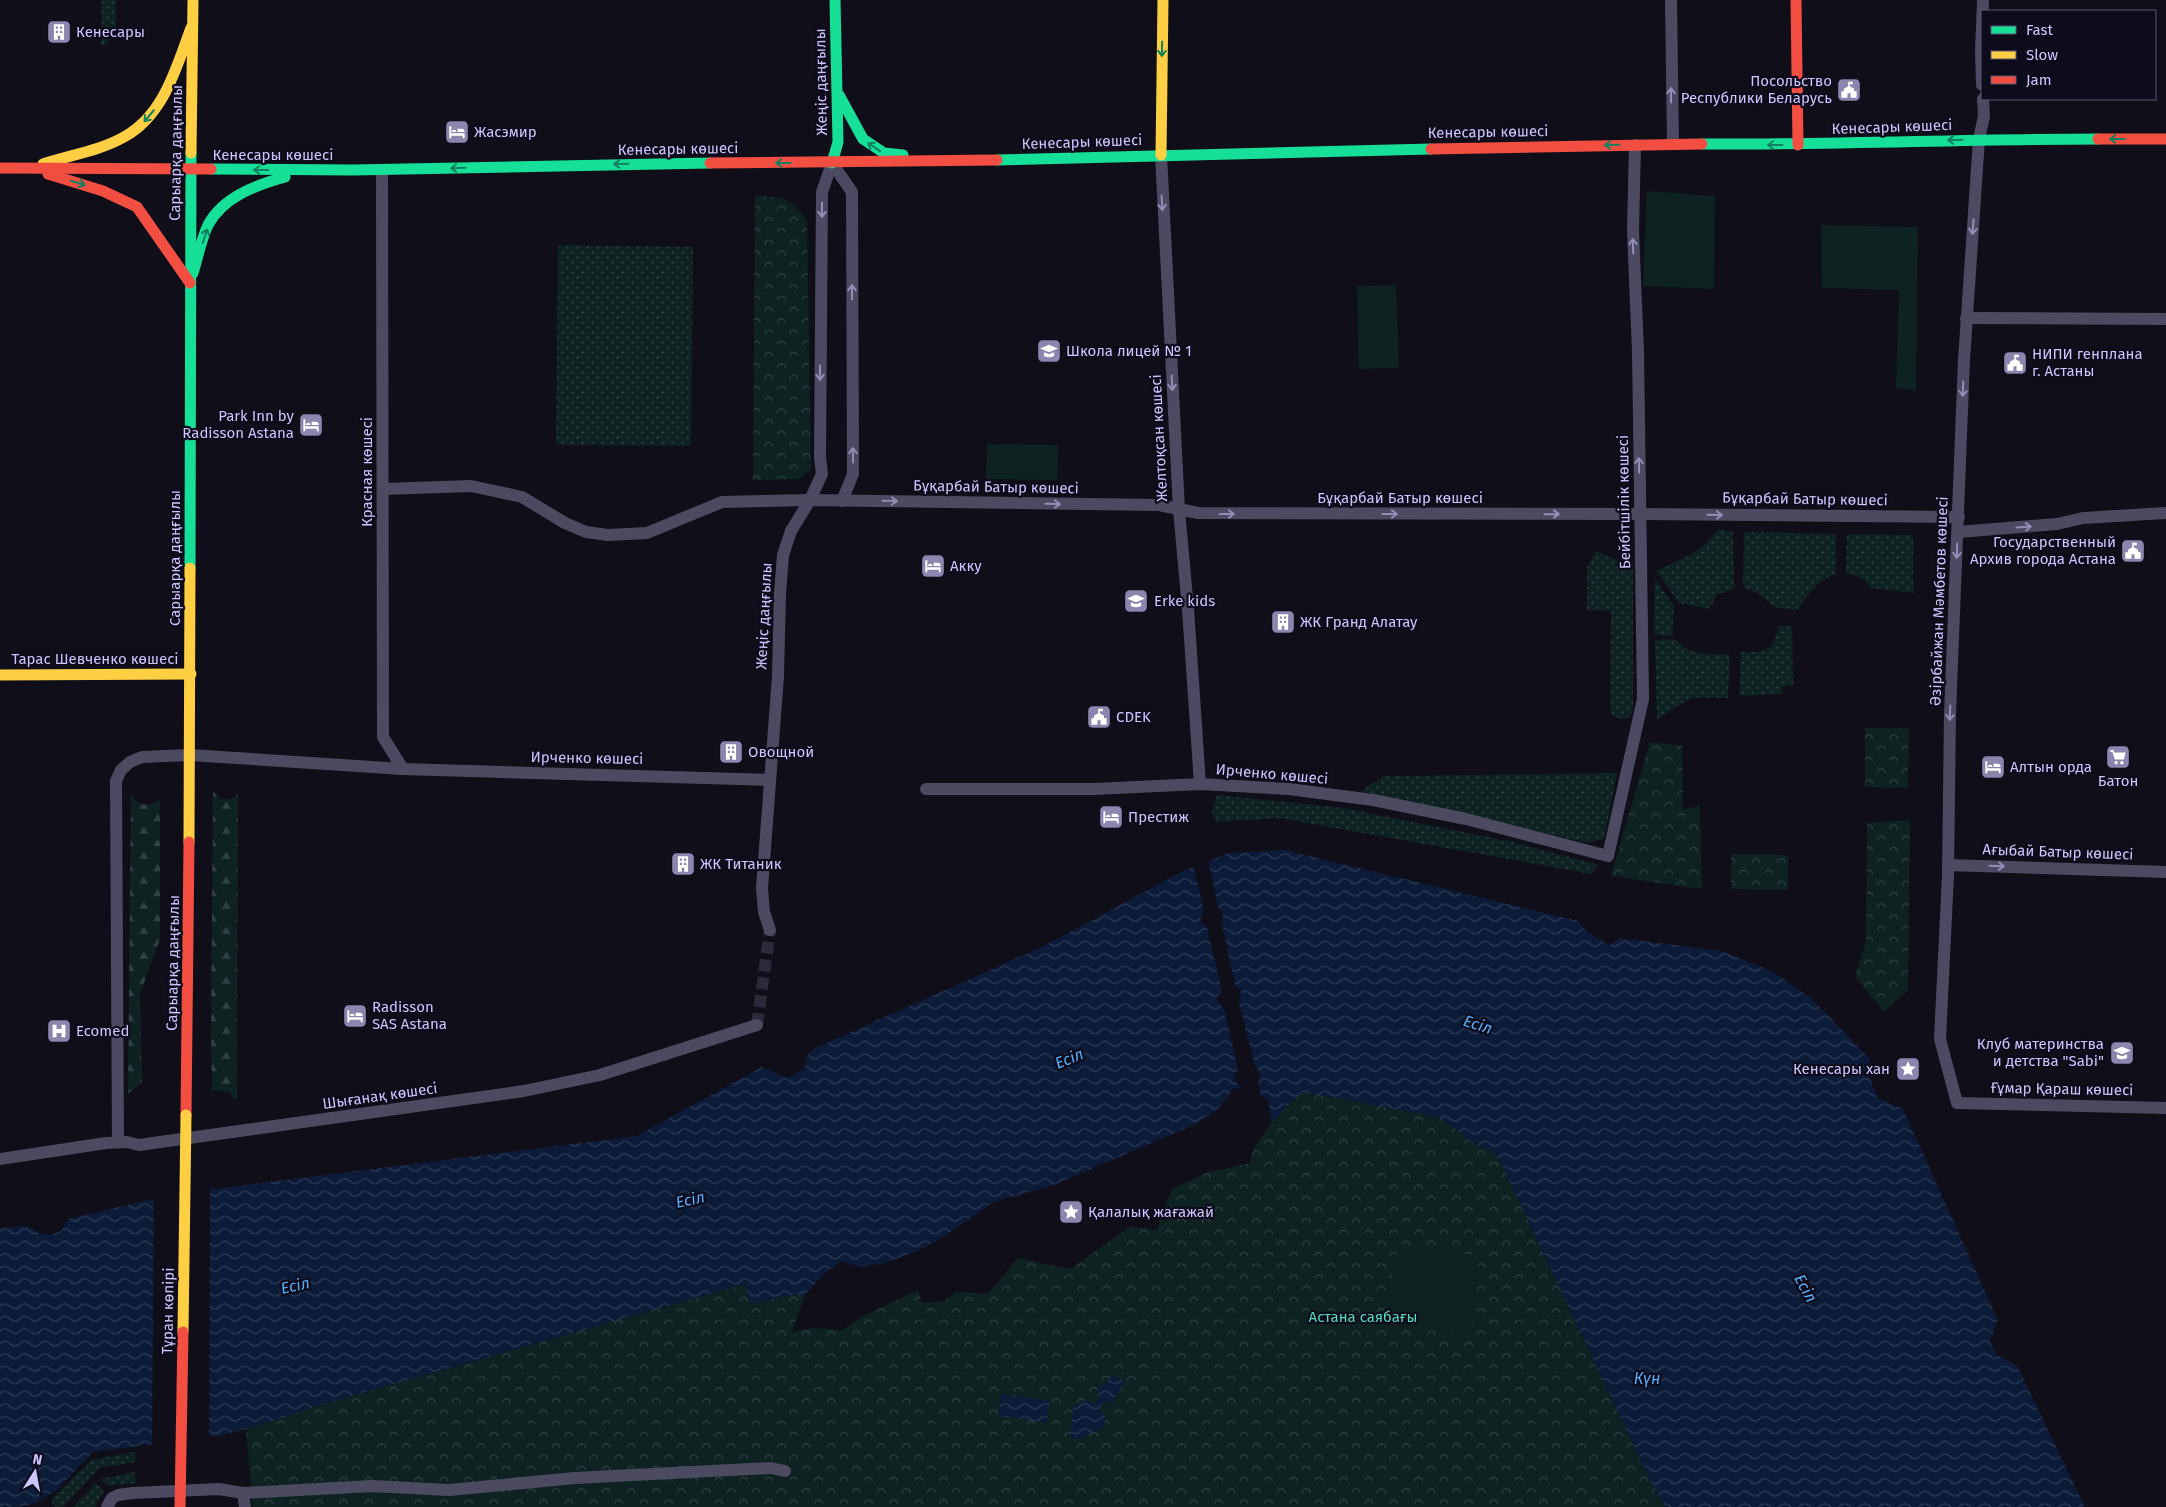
<svg xmlns="http://www.w3.org/2000/svg" width="2166" height="1507" font-family="'Fira Sans',sans-serif">
  <style>
    .grass { fill: url(#grass-dots) }
    .forest { fill: url(#forest-firs) }
    .park { fill: url(#park-crowns) }
    .garden { fill: #0e2222 }
    .water { fill: url(#water-waves) }
    .pier { fill: #100e18 }
    .lines { fill: none; stroke-linecap: round; stroke-linejoin: round }
    .street-tunnel { stroke: #2c2a3a; stroke-width: 12; stroke-dasharray: 12 6; stroke-linecap: butt }
    .street { stroke: #4b4a61; stroke-width: 12 }
    .fast { stroke: #16e098; stroke-width: 11 }
    .slow { stroke: #ffcf43; stroke-width: 11 }
    .jam { stroke: #f24e42; stroke-width: 11 }
    .slow-bridge { stroke: #ffcf43; stroke-width: 11 }
    .jam-bridge { stroke: #f24e42; stroke-width: 11 }
    .oneway { stroke: #128060 }
    .oneway2 { stroke: #928eb7 }
    .labels { text-anchor: middle; stroke-width: 4.5; stroke-linejoin: round; paint-order: stroke }
    .poi-label { font-size: 15px; fill: #cdc6fe; stroke: #0e0b1b; text-anchor: start }
    .street-label { font-size: 15px; fill: #cdc6fe; stroke: #0e0b1b }
    .park-label { font-size: 15px; fill: #54dcbb; stroke: #0e0b1b }
    .water-label { font-size: 16px; font-style: italic; fill: #55aefd; stroke: #0e0b1b }
  </style>
  <defs>
    <pattern id="grass-dots" width="8" height="8" patternUnits="userSpaceOnUse" patternTransform="scale(1.25)"><rect width="8" height="8" fill="#0e2222"/><path d="M2 2h.1M6 6h.1" fill="none" stroke="#304143" stroke-width="1.8" stroke-linecap="round"/></pattern>
    <pattern id="forest-firs" width="22" height="20" patternUnits="userSpaceOnUse" patternTransform="scale(1.25)"><rect width="22" height="20" fill="#0e2222"/><path d="M5 1l3.5 6h-7zM16 11l3.5 6h-7z" fill="#304143"/></pattern>
    <pattern id="park-crowns" width="20" height="18" patternUnits="userSpaceOnUse" patternTransform="scale(1.25)"><rect width="20" height="18" fill="#0e2222"/><path d="M2 6a3 3 0 1 1 6 0M12 15a3 3 0 1 1 6 0" fill="none" stroke="#304143"/></pattern>
    <pattern id="water-waves" width="16" height="10" patternUnits="userSpaceOnUse" patternTransform="scale(1.25)"><rect width="16" height="10" fill="#0b1b38"/><path d="M0 5q4-4 8 0t8 0" fill="none" stroke="#2d3b56"/></pattern>
  </defs>
  <rect width="100%" height="100%" fill="#100e18"/>
  <!-- grass -->
  <g class="grass">
    <polygon points="102,0 116,0 116,35 101,47"/>
    <polygon points="558,245 693,247 691,446 556,445"/>
    <polygon points="1719,529 1733,532 1734,589 1718,594 1709,609 1679,603 1656,571 1690,555 1703,546"/>
    <path d="M 1744,532 L 1836,534 L 1836,574 C 1819,579 1807,596 1797,610 L 1774,607 L 1758,593 L 1743,587 Z"/>
    <path d="M 1847,534 L 1913,535 L 1913,593 L 1871,588 C 1863,578 1859,575 1846,574 Z"/>
    <path d="M 1596,551 L 1617,560 L 1633,564 L 1633,709 L 1631,716 C 1624,720 1618,719 1612,715 L 1610,708 L 1611,611 L 1587,610 L 1587,568 Z"/>
    <polygon points="1655,579 1674,606 1672,636 1654,635"/>
    <polygon points="1779,626 1792,626 1793,685 1782,687 1782,694 1739,696 1741,652 1760,652 1772,646"/>
    <path d="M 1675,639 C 1691,657 1708,653 1730,655 L 1728,698 L 1691,698 L 1657,719 L 1655,640 Z"/>
    <polygon points="1617,773 1604,839 1588,843 1361,791 1384,776"/>
    <polygon points="1217,795 1343,808 1513,842 1599,865 1591,874 1279,818 1216,822 1212,812"/>
    <polygon points="135,1452 136,1462 100,1468 63,1507 55,1507 51,1500 91,1460"/>
    <polygon points="135,1472 136,1483 108,1486 100,1479"/>
    <polygon points="96,1483 104,1491 95,1507 73,1507"/>
  </g>
  <!-- forest -->
  <g class="forest">
    <path d="M 213,791 C 220,801 230,802 238,794 L 237,1098 L 234,1099 L 229,1092 L 212,1090 L 211,1030 Z"/>
    <path d="M 131,795 C 138,806 150,808 160,799 L 160,939 L 140,994 L 142,1082 L 128,1094 Z"/>
  </g>
  <!-- park -->
  <g class="park">
    <path d="M 755,196 C 783,197 790,197 807,221 L 811,469 L 799,479 L 753,480 Z"/>
    <polygon points="1865,728 1909,728 1908,788 1865,787"/>
    <polygon points="1650,742 1682,746 1683,809 1700,806 1702,889 1611,876"/>
    <polygon points="1910,820 1908,990 1884,1012 1855,976 1866,941 1867,823"/>
    <polygon points="1731,854 1788,855 1788,890 1731,889"/>
    <path d="M 1302,1092 L 1438,1117 C 1451,1124 1462,1136 1474,1143 C 1488,1150 1490,1147 1500,1161 L 1649,1478 L 1665,1507 L 253,1507 L 246,1428 L 323,1404 L 744,1284 L 750,1304 L 791,1295 L 805,1295 L 792,1332 L 812,1328 L 842,1330 L 865,1315 L 918,1290 L 922,1303 L 944,1301 L 957,1292 L 988,1294 L 1018,1258 L 1070,1269 L 1131,1226 L 1157,1230 L 1172,1189 L 1208,1172 L 1250,1163 C 1251,1140 1285,1109 1302,1092 Z"/>
  </g>
  <!-- garden -->
  <g class="garden">
    <polygon points="1647,191 1715,196 1714,289 1643,286"/>
    <polygon points="1821,225 1918,227 1916,391 1896,388 1899,290 1822,288"/>
    <polygon points="1396,285 1399,368 1359,369 1357,286"/>
    <polygon points="987,444 1058,445 1057,480 986,479"/>
    <polygon points="1399,1244 1479,1256 1470,1336 1384,1323"/>
  </g>
  <!-- water -->
  <g class="water">
    <path d="M 1285,850 L 1578,921 L 1586,931 L 1610,945 L 1620,938 L 1722,951 L 1774,972 L 1811,998 L 1870,1059 L 1868,1074 L 1878,1098 L 1903,1109 L 1998,1320 L 1990,1342 L 1997,1355 L 2017,1365 L 2085,1507 L 1665,1507 L 1648,1476 L 1500,1161 C 1491,1148 1487,1150 1474,1143 C 1462,1136 1451,1124 1438,1117 L 1302,1092 L 1272,1122 L 1268,1100 L 1254,1090 L 1234,1088 L 1218,1109 L 1196,1124 L 1054,1185 L 994,1202 L 937,1241 L 915,1252 L 882,1264 L 859,1267 L 841,1261 L 822,1276 L 805,1295 L 791,1295 L 750,1304 L 744,1284 L 323,1404 L 269,1422 L 223,1435 L 93,1452 L 55,1492 C 48,1494 46,1497 41,1500 C 30,1507 13,1507 0,1507 L 0,1228 L 27,1226 L 38,1233 L 50,1235 L 61,1231 L 68,1219 L 157,1198 L 220,1188 L 636,1136 L 762,1067 L 788,1078 L 804,1069 L 807,1056 L 813,1049 L 1044,946 L 1181,872 L 1229,853 Z"/>
    <polygon points="1114,1375 1124,1382 1111,1404 1106,1400 1099,1408 1106,1416 1103,1428 1076,1440 1070,1437 1073,1408 1086,1399 1094,1405 1100,1397 1095,1392"/>
    <polygon points="1001,1394 1050,1401 1047,1423 998,1416"/>
  </g>
  <!-- pier -->
  <g class="pier">
    <polygon points="1208,859 1218,907 1223,912 1222,925 1235,986 1240,989 1241,995 1239,1004 1255,1066 1260,1074 1258,1083 1262,1099 1253,1092 1243,1092 1242,1087 1235,1082 1234,1077 1238,1069 1224,1008 1218,1002 1217,997 1222,991 1207,928 1200,920 1204,910 1193,865"/>
    <polygon points="210,1187 209,1440 152,1448 154,1196"/>
  </g>
  <g class="lines">
    <!-- street-tunnel -->
    <polyline class="street-tunnel" points="757,1025 770,930"/>
    <!-- street -->
    <g class="street">
      <polyline points="1671,0 1673,144"/>
      <polyline points="1982,85 1981,52 1983,0"/>
      <polyline points="1983,99 1984,116 1979,139 1964,360 1950,714 1948,875 1940,1039 1957,1103 2166,1108"/>
      <polyline points="1161,155 1179,510 1188,609 1200,784"/>
      <polyline points="832,163 852,192 853,474 842,501"/>
      <polyline points="382,170 383,737 403,769"/>
      <polyline points="1966,318 2166,319"/>
      <polyline points="383,489 471,486 522,497 565,523 586,532 608,535 647,533 722,502 810,500 1159,505 1198,513 1640,514 1959,517"/>
      <polyline points="1958,532 2057,524 2083,518 2166,513"/>
      <polyline points="926,789 1094,789 1200,784 1289,789 1373,800 1466,819 1608,856 1643,699 1638,352 1633,231 1635,145"/>
      <polyline points="1948,865 2166,872"/>
      <polyline points="770,930 764,912 762,888 778,676 780,593 783,555 791,531 810,500 822,474 820,457 822,192 832,163"/>
      <polyline points="118,1142 116,781 121,770 130,762 142,757 190,755 403,769 769,780"/>
      <polyline points="0,1159 106,1143 127,1142 139,1145 524,1091 600,1075 757,1025"/>
      <polyline points="243,1493 245,1507"/>
      <polyline points="107,1507 112,1498 118,1495 133,1493 219,1489 243,1493 372,1486 449,1490 575,1478 771,1468 785,1471"/>
    </g>
    <!-- fast -->
    <g class="fast">
      <polyline points="839,95 863,139 884,153 903,155"/>
      <path d="M 1702,144 C 1834,145 1966,139 2098,139"/>
      <polyline points="997,160 1431,149"/>
      <polyline points="832,163 838,142 835,0"/>
      <polyline points="211,169 353,170 710,163"/>
      <path d="M 193,273 C 198,257 201,240 208,225 C 223,197 256,185 285,177"/>
      <polyline points="190,568 191,153"/>
    </g>
    <!-- slow -->
    <g class="slow">
      <polyline points="191,153 193,0"/>
      <polyline points="1161,155 1163,0"/>
      <path d="M 43,164 C 70,155 99,151 124,137 C 164,115 176,68 191,28"/>
      <polyline points="0,675 191,674"/>
      <polyline points="189,842 190,568"/>
    </g>
    <!-- jam -->
    <g class="jam">
      <polyline points="1796,0 1798,145"/>
      <polyline points="2098,139 2166,139"/>
      <polyline points="1431,149 1702,144"/>
      <polyline points="710,163 997,160"/>
      <polyline points="0,168 211,169"/>
      <polyline points="48,174 103,191 137,207 190,283"/>
      <polyline points="186,1115 189,842"/>
    </g>
    <!-- slow-bridge -->
    <polyline class="slow-bridge" points="183,1332 186,1115"/>
    <!-- jam-bridge -->
    <polyline class="jam-bridge" points="180,1507 183,1332"/>
  </g>
  <!-- one-way arrows -->
  <defs><path id="oneway-shaft" d="M-6 0H5M1.5-3L5.5 0L1.5 3" fill="none" stroke-width="1.6" stroke-linecap="round" stroke-linejoin="round" transform="scale(1.25)"/></defs>
  <g class="oneway">
    <use href="#oneway-shaft" transform="translate(1162 49) rotate(91)"/>
    <use href="#oneway-shaft" transform="translate(149 116) rotate(130)"/>
    <use href="#oneway-shaft" transform="translate(2117 139) rotate(180)"/>
    <use href="#oneway-shaft" transform="translate(1955 140) rotate(178)"/>
    <use href="#oneway-shaft" transform="translate(1612 145) rotate(179)"/>
    <use href="#oneway-shaft" transform="translate(1775 145) rotate(-180)"/>
    <use href="#oneway-shaft" transform="translate(874 147) rotate(-146)"/>
    <use href="#oneway-shaft" transform="translate(783 163) rotate(-180)"/>
    <use href="#oneway-shaft" transform="translate(621 164) rotate(179)"/>
    <use href="#oneway-shaft" transform="translate(458 168) rotate(178)"/>
    <use href="#oneway-shaft" transform="translate(261 170) rotate(180)"/>
    <use href="#oneway-shaft" transform="translate(78 183) rotate(17)"/>
    <use href="#oneway-shaft" transform="translate(205 236) rotate(-72)"/>
  </g>
  <g class="oneway2">
    <use href="#oneway-shaft" transform="translate(1671 95) rotate(-90)"/>
    <use href="#oneway-shaft" transform="translate(1162 203) rotate(87)"/>
    <use href="#oneway-shaft" transform="translate(822 210) rotate(90)"/>
    <use href="#oneway-shaft" transform="translate(1973 227) rotate(94)"/>
    <use href="#oneway-shaft" transform="translate(1633 246) rotate(-92)"/>
    <use href="#oneway-shaft" transform="translate(852 292) rotate(-90)"/>
    <use href="#oneway-shaft" transform="translate(820 373) rotate(90)"/>
    <use href="#oneway-shaft" transform="translate(1172 383) rotate(87)"/>
    <use href="#oneway-shaft" transform="translate(1963 389) rotate(92)"/>
    <use href="#oneway-shaft" transform="translate(853 455) rotate(-91)"/>
    <use href="#oneway-shaft" transform="translate(1639 465) rotate(-91)"/>
    <use href="#oneway-shaft" transform="translate(890 501) rotate(1)"/>
    <use href="#oneway-shaft" transform="translate(1053 504) rotate(1)"/>
    <use href="#oneway-shaft" transform="translate(1227 514)"/>
    <use href="#oneway-shaft" transform="translate(1390 514)"/>
    <use href="#oneway-shaft" transform="translate(1552 514) rotate(-1)"/>
    <use href="#oneway-shaft" transform="translate(1715 515) rotate(1)"/>
    <use href="#oneway-shaft" transform="translate(2024 527) rotate(-4)"/>
    <use href="#oneway-shaft" transform="translate(1957 551) rotate(92)"/>
    <use href="#oneway-shaft" transform="translate(1950 713) rotate(92)"/>
    <use href="#oneway-shaft" transform="translate(1997 866) rotate(2)"/>
  </g>
  <!-- icons -->
  <defs>
    <symbol id="building-square" viewBox="-11 -11 22 22"><rect x="-9" y="-9" width="18" height="18" rx="4" fill="#8b86ae" stroke="#0e0b1b"/><path d="M-4-6H4V6H1V3H-1V6H-4ZM-2.5-4.3h1.7v1.8h-1.7ZM.8-4.3h1.7v1.8H.8ZM-2.5-1h1.7V.8h-1.7ZM.8-1h1.7V.8H.8Z" fill="#fff"/></symbol>
    <symbol id="civic-square" viewBox="-11 -11 22 22"><rect x="-9" y="-9" width="18" height="18" rx="4" fill="#8b86ae" stroke="#0e0b1b"/><path d="M-.6-6.5H3V-4.5H.6V-3L4-1V1h2V6H-6V1h2V-1L-.6-3ZM-1.2 2.5V6h2.4V2.5Z" fill="#fff"/></symbol>
    <symbol id="hotel-square" viewBox="-11 -11 22 22"><rect x="-9" y="-9" width="18" height="18" rx="4" fill="#8b86ae" stroke="#0e0b1b"/><path d="M-6-4.5h1.5V1H6V5H4.5V3h-9V5H-6ZM-4 0a1.8 1.8 0 1 1 3.6 0ZM.5 0V-2.5h3Q6-2.5 6 0Z" fill="#fff"/></symbol>
    <symbol id="school-square" viewBox="-11 -11 22 22"><rect x="-9" y="-9" width="18" height="18" rx="4" fill="#8b86ae" stroke="#0e0b1b"/><path d="M0-5L7-2L0 1L-7-2ZM-4 1L0 2.5L4 1V4Q0 6-4 4Z" fill="#fff"/></symbol>
    <symbol id="supermarket-square" viewBox="-11 -11 22 22"><rect x="-9" y="-9" width="18" height="18" rx="4" fill="#8b86ae" stroke="#0e0b1b"/><path d="M-6-5.5h2.5l.6 2H6L4.5 2H-2.5L-4.4-4H-6ZM-1.5 3.2a1.3 1.3 0 1 0 .1 0ZM3 3.2a1.3 1.3 0 1 0 .1 0Z" fill="#fff"/></symbol>
    <symbol id="hospital-square" viewBox="-11 -11 22 22"><rect x="-9" y="-9" width="18" height="18" rx="4" fill="#8b86ae" stroke="#0e0b1b"/><path d="M-5-5h3v3.5h4V-5h3V5h-3V1.5h-4V5h-3Z" fill="#fff"/></symbol>
    <symbol id="sight-square" viewBox="-11 -11 22 22"><rect x="-9" y="-9" width="18" height="18" rx="4" fill="#8b86ae" stroke="#0e0b1b"/><path d="M0-6L1.8-2.2L6-1.7L2.9 1.2L3.7 5.4L0 3.3L-3.7 5.4L-2.9 1.2L-6-1.7L-1.8-2.2Z" fill="#fff"/></symbol>
  </defs>
  <g fill-rule="evenodd">
    <use href="#building-square" x="45" y="18" width="28" height="28"/>
    <use href="#civic-square" x="1835" y="76" width="28" height="28"/>
    <use href="#hotel-square" x="443" y="118" width="28" height="28"/>
    <use href="#school-square" x="1035" y="337" width="28" height="28"/>
    <use href="#civic-square" x="2001" y="349" width="28" height="28"/>
    <use href="#hotel-square" x="297" y="411" width="28" height="28"/>
    <use href="#civic-square" x="2119" y="537" width="28" height="28"/>
    <use href="#hotel-square" x="919" y="552" width="28" height="28"/>
    <use href="#school-square" x="1122" y="587" width="28" height="28"/>
    <use href="#building-square" x="1269" y="608" width="28" height="28"/>
    <use href="#civic-square" x="1085" y="703" width="28" height="28"/>
    <use href="#building-square" x="717" y="738" width="28" height="28"/>
    <use href="#supermarket-square" x="2104" y="743" width="28" height="28"/>
    <use href="#hotel-square" x="1979" y="753" width="28" height="28"/>
    <use href="#hotel-square" x="1097" y="803" width="28" height="28"/>
    <use href="#building-square" x="669" y="850" width="28" height="28"/>
    <use href="#hotel-square" x="341" y="1002" width="28" height="28"/>
    <use href="#hospital-square" x="45" y="1017" width="28" height="28"/>
    <use href="#school-square" x="2108" y="1039" width="28" height="28"/>
    <use href="#sight-square" x="1894" y="1055" width="28" height="28"/>
    <use href="#sight-square" x="1057" y="1198" width="28" height="28"/>
  </g>
  <g class="labels">
    <!-- poi labels -->
    <g class="poi-label">
      <text x="76" y="37">Кенесары</text>
      <text x="1832" y="86" text-anchor="end">Посольство<tspan x="1832" dy="17">Республики Беларусь</tspan></text>
      <text x="474" y="137">Жасэмир</text>
      <text x="1066" y="356">Школа лицей № 1</text>
      <text x="2032" y="359">НИПИ генплана<tspan x="2032" dy="17">г. Астаны</tspan></text>
      <text x="294" y="421" text-anchor="end">Park Inn by<tspan x="294" dy="17">Radisson Astana</tspan></text>
      <text x="2116" y="547" text-anchor="end">Государственный<tspan x="2116" dy="17">Архив города Астана</tspan></text>
      <text x="950" y="571">Акку</text>
      <text x="1154" y="606">Erke kids</text>
      <text x="1300" y="627">ЖК Гранд Алатау</text>
      <text x="1116" y="722">CDEK</text>
      <text x="748" y="757">Овощной</text>
      <text x="2010" y="772">Алтын орда</text>
      <text x="2118" y="786" text-anchor="middle">Батон</text>
      <text x="1128" y="822">Престиж</text>
      <text x="700" y="869">ЖК Титаник</text>
      <text x="372" y="1012">Radisson<tspan x="372" dy="17">SAS Astana</tspan></text>
      <text x="76" y="1036">Ecomed</text>
      <text x="2104" y="1049" text-anchor="end">Клуб материнства<tspan x="2104" dy="17">и детства "Sabi"</tspan></text>
      <text x="1890" y="1074" text-anchor="end">Кенесары хан</text>
      <text x="1088" y="1217">Қалалық жағажай</text>
    </g>
    <!-- street labels -->
    <g class="street-label">
      <text transform="translate(821 82) rotate(-91)" y="5">Жеңіс даңғылы</text>
      <text transform="translate(1892 127) rotate(-2)" y="5">Кенесары көшесі</text>
      <text transform="translate(1488 132) rotate(-1)" y="5">Кенесары көшесі</text>
      <text transform="translate(1082 142) rotate(-2)" y="5">Кенесары көшесі</text>
      <text transform="translate(678 149) rotate(-1)" y="5">Кенесары көшесі</text>
      <text transform="translate(176 153) rotate(-89)" y="5">Сарыарқа даңғылы</text>
      <text x="273" y="160">Кенесары көшесі</text>
      <text transform="translate(1159 438) rotate(-93)" y="5">Желтоқсан көшесі</text>
      <text transform="translate(367 472) rotate(-90)" y="5">Красная көшесі</text>
      <text transform="translate(996 487) rotate(1)" y="5">Бұқарбай Батыр көшесі</text>
      <text x="1400" y="503">Бұқарбай Батыр көшесі</text>
      <text transform="translate(1805 499) rotate(1)" y="5">Бұқарбай Батыр көшесі</text>
      <text transform="translate(1624 502) rotate(-91)" y="5">Бейбітшілік көшесі</text>
      <text transform="translate(175 558) rotate(-90)" y="5">Сарыарқа даңғылы</text>
      <text transform="translate(1939 601) rotate(-88)" y="5">Әзірбайжан Мәмбетов көшесі</text>
      <text transform="translate(764 616) rotate(-87)" y="5">Жеңіс даңғылы</text>
      <text x="95" y="664">Тарас Шевченко көшесі</text>
      <text transform="translate(587 758) rotate(1)" y="5">Ирченко көшесі</text>
      <text transform="translate(1272 774) rotate(5)" y="5">Ирченко көшесі</text>
      <text transform="translate(2058 852) rotate(2)" y="5">Ағыбай Батыр көшесі</text>
      <text transform="translate(173 963) rotate(-89)" y="5">Сарыарқа даңғылы</text>
      <text transform="translate(2062 1089) rotate(1)" y="5">Ғұмар Қараш көшесі</text>
      <text transform="translate(380 1096) rotate(-8)" y="5">Шығанақ көшесі</text>
      <text transform="translate(168 1311) rotate(-89)" y="5">Тұран көпірі</text>
    </g>
    <!-- park labels -->
    <g class="park-label">
      <text x="1363" y="1322">Астана саябағы</text>
    </g>
    <!-- water labels -->
    <g class="water-label">
      <text transform="translate(1478 1024) rotate(18)" y="6">Есіл</text>
      <text transform="translate(1069 1058) rotate(-22)" y="6">Есіл</text>
      <text transform="translate(690 1199) rotate(-12)" y="6">Есіл</text>
      <text transform="translate(295 1285) rotate(-12)" y="6">Есіл</text>
      <text transform="translate(1806 1288) rotate(61)" y="6">Есіл</text>
      <text x="1647" y="1384">Күн</text>
    </g>
  </g>
  <!-- legend -->
  <rect x="1981" y="10" width="175" height="90" fill="#0e0b1b" stroke="#5a5676"/>
  <rect x="1991" y="26" width="25" height="8" fill="#16e098" stroke="#5a5676"/>
  <text x="2026" y="35" font-size="15" fill="#cdc6fe">Fast</text>
  <rect x="1991" y="51" width="25" height="8" fill="#ffcf43" stroke="#5a5676"/>
  <text x="2026" y="60" font-size="15" fill="#cdc6fe">Slow</text>
  <rect x="1991" y="76" width="25" height="8" fill="#f24e42" stroke="#5a5676"/>
  <text x="2026" y="85" font-size="15" fill="#cdc6fe">Jam</text>
  <!-- north arrow -->
  <g transform="translate(35 1472) rotate(11)" stroke="#0e0b1b" stroke-width="4" paint-order="stroke">
  <path d="M0-4L9 19L0 12L-9 19Z" fill="#cdc6fe"/>
  <text y="-8" font-size="14" font-weight="bold" text-anchor="middle" fill="#cdc6fe">N</text>
  </g>
</svg>
